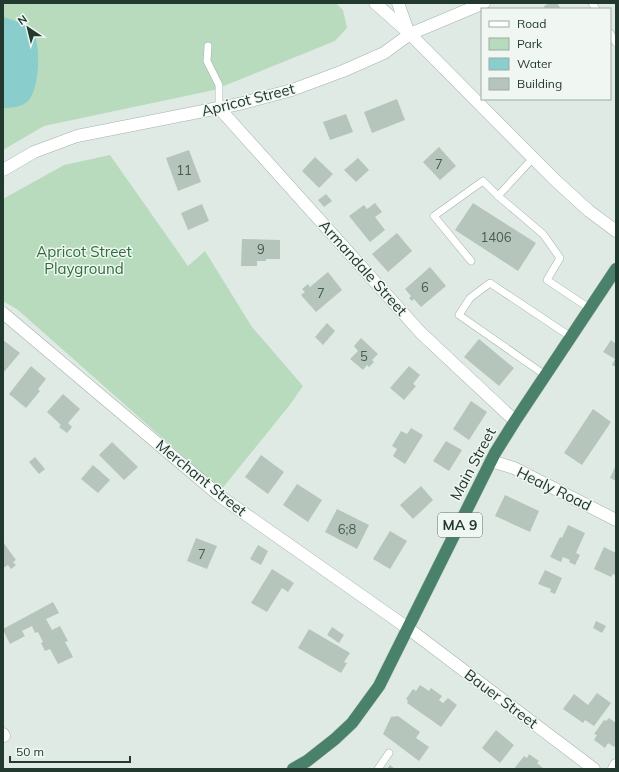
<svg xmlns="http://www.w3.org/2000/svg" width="619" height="772" font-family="Mulish,sans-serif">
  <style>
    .green { fill: #b9dbbd }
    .water { fill: #89cdcd }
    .building { fill: #b5c5bc }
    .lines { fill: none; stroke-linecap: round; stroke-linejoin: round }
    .service-casing { stroke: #a3b1aa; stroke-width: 8 }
    .minor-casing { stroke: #a3b1aa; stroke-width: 13 }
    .tertiary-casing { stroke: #a3b1aa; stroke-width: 13 }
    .secondary-casing { stroke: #9fb5aa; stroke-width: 13 }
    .trunk-casing { stroke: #bcc4c1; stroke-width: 13 }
    .service { stroke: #fff; stroke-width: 7 }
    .minor { stroke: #fff; stroke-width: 12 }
    .tertiary { stroke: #fff; stroke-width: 12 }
    .secondary { stroke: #fff; stroke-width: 12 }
    .trunk { stroke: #4a816b; stroke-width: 12 }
    .labels { text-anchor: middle; stroke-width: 3; stroke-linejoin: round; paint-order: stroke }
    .number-label { font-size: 13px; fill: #465c52 }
    .shield { fill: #f0f7f2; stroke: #5f726a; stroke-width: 1 }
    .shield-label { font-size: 14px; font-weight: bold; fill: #21392f }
    .street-label { font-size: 15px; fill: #21392f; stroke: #f0f7f2 }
    .park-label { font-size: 15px; fill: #2d6e3c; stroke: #f0f7f2 }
  </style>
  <rect width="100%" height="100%" fill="#e0eae4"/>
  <!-- green -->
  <g class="green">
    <polygon points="3,3 336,3 343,10 347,28 335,41 214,90 44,126 3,150"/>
    <polygon points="110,155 188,266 205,251 252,327 303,386 289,406 221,490 18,310 3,301 3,199 64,165"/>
  </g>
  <!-- water -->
  <path class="water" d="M 3,17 L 30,26 C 42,39 40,86 29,100 C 23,107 11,108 3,108 Z"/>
  <!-- building -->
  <g class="building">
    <polygon points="550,3 557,3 561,9 545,9 544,6"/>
    <polygon points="397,99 405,120 372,133 364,112"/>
    <polygon points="346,114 353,132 330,140 323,122"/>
    <polygon points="439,147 456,166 440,180 423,162"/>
    <polygon points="189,150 201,182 178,191 166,158"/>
    <polygon points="315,157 333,174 319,188 302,171"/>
    <polygon points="358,158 369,170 356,182 344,170"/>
    <polygon points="326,194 332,201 324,207 318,200"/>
    <polygon points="375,203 382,212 375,217 385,230 370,242 349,216 364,205 367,209"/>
    <polygon points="473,203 536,243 518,271 455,230"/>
    <polygon points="202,204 209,221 188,230 181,213"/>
    <polygon points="397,233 412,251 388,272 372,254"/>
    <polygon points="242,239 280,240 280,259 266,259 266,261 257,261 257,266 241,266"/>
    <polygon points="430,267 446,286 421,307 414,299 412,301 409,298 411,296 405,289"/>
    <polygon points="328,272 342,290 316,312 301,295 305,292 302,289 308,284 310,287"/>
    <polygon points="327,323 335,331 323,345 315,337"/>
    <polygon points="361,338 378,354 372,360 374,362 369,367 367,365 363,370 350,359 358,351 354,346"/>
    <polygon points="479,339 514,368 499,386 464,357"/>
    <polygon points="3,340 20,353 3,373"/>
    <polygon points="611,340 616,344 616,367 612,365 615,359 603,352"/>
    <polygon points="31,366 46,379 38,389 40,391 26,408 9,394"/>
    <polygon points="409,366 420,375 413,384 416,386 404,400 390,388"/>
    <polygon points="63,394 80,409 68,423 72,427 67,433 59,427 61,425 47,412"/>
    <polygon points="471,401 487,412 469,440 453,429"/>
    <polygon points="593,409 611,422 582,465 564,453"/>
    <polygon points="411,428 423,435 405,464 393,456 397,449 392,446 401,431 407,434"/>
    <polygon points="446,441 462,450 449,471 433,461"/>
    <polygon points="112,442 138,467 124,480 99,455"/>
    <polygon points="261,455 284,472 268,494 245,477"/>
    <polygon points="35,457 45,469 39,474 29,462"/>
    <polygon points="93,465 110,480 98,493 81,479"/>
    <polygon points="616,465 616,481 610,478"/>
    <polygon points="297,484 322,500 308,522 283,505"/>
    <polygon points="421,486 433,500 413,519 400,505"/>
    <polygon points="505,495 539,511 530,532 495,516"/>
    <polygon points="337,509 369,525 357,549 325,532"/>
    <polygon points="568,525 585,533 576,553 580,555 575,565 569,562 570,560 563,557 561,562 550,557 560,537 562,538"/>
    <polygon points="390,531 407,541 390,569 373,559"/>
    <polygon points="196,538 217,546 207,569 187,561"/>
    <polygon points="3,542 16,560 13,562 16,565 11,569 8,565 3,568"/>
    <polygon points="258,545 268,551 261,565 250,559"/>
    <polygon points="604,547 616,553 616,574 615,575 613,574 611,577 594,569"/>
    <polygon points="272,569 294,583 288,592 282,588 267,612 251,603"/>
    <polygon points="545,570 562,578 555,594 550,592 551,589 538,584"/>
    <polygon points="53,602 59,613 46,619 52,630 60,626 68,641 65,642 73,657 58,664 50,649 45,651 41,643 43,642 38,632 35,633 32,626 22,631 25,636 10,644 3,630 3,629"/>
    <polygon points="596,621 606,626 602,633 593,628"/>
    <polygon points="332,627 344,635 339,643 327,635"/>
    <polygon points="309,629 350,653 344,662 347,663 341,673 298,648"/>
    <polygon points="420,685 429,691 431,688 442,696 439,700 443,703 448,698 457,705 441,727 407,703 408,701 406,699 413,689 416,691"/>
    <polygon points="597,693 611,703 594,726 585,720 583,723 563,709 574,694 588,705"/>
    <polygon points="398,716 420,732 416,738 429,747 419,761 383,734 391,717"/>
    <polygon points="609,718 616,723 616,744 614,747 608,743 605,748 594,740 597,735 594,734 604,720 606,721"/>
    <polygon points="496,730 514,745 500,763 482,748"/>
    <polygon points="529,754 539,761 537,763 543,768 542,769 514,769 524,756 527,758"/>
    <polygon points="390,765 395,769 387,769"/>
  </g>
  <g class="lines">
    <defs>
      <g id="service">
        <polyline points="592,3 596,9"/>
        <polyline points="610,33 616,43"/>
        <polyline points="208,46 207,61 219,85 219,108"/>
        <polyline points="498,196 543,234 560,258 547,280 589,308"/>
        <polyline points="471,261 434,216 483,181 498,196 533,158"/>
        <polyline points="545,375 459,315 470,298 490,283 571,337"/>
        <polyline points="378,769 389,753"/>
      </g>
      <g id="minor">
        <polyline points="219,108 421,333 515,421"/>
        <polyline points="3,170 34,152 77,136 239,104 292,90 343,71 384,53 410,34"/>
        <polyline points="3,313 221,497 409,629 594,769"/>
        <polyline points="491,461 514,468 616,520"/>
        <polyline points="3,734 4,736"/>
        <polyline points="614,769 616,765"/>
      </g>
      <polyline id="tertiary" points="410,34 484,3"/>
      <g id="secondary">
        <polyline points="375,3 410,34 555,180 589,211 616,231"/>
        <polyline points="398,3 408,31"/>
      </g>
      <polyline id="trunk" points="293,769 307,761 335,739 352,723 379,686 495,453 515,421 616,269"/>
    </defs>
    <!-- service casing -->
    <use href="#service" class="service-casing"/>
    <!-- minor casing -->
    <use href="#minor" class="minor-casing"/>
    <!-- tertiary casing -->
    <use href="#tertiary" class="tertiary-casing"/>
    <!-- secondary casing -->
    <use href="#secondary" class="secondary-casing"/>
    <!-- trunk casing -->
    <use href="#trunk" class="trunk-casing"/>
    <!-- service -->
    <use href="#service" class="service"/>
    <!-- minor -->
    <use href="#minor" class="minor"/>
    <!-- tertiary -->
    <use href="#tertiary" class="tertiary"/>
    <!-- secondary -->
    <use href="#secondary" class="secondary"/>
    <!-- trunk -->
    <use href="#trunk" class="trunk"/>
  </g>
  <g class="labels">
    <!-- number labels -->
    <g class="number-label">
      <text x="439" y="169">7</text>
      <text x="184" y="175">11</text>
      <text x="496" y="242">1406</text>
      <text x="261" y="254">9</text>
      <text x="425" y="292">6</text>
      <text x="321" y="298">7</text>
      <text x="364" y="361">5</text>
      <text x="347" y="534">6;8</text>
      <text x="202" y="559">7</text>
    </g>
    <!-- shield labels -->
    <rect class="shield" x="438" y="513" width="44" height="24" rx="3"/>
    <g class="shield-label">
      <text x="460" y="530">MA 9</text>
    </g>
    <!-- street labels -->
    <g class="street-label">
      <text transform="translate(248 100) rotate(-14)" y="5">Apricot Street</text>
      <text transform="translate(363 268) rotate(48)" y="5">Armandale Street</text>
      <text transform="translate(473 464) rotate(-62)" y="5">Main Street</text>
      <text transform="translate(201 478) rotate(39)" y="5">Merchant Street</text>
      <text transform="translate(554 489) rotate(26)" y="5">Healy Road</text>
      <text transform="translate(501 699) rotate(37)" y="5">Bauer Street</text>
    </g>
    <!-- park labels -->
    <g class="park-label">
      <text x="84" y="257">Apricot Street<tspan x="84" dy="17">Playground</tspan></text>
    </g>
  </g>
  <!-- border -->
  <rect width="619" height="772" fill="none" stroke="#21392f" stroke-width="8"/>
  <!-- legend -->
  <rect x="481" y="8" width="130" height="92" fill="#f0f7f2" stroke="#9daba4"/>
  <rect x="489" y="21" width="20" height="6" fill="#ffffff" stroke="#9daba4"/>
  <text x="517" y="28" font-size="12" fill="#21392f">Road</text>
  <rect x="489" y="38" width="20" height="12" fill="#b9dbbd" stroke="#9daba4"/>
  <text x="517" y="48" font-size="12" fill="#21392f">Park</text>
  <rect x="489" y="58" width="20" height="12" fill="#89cdcd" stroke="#9daba4"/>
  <text x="517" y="68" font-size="12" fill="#21392f">Water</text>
  <rect x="489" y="78" width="20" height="12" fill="#b5c5bc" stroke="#9daba4"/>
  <text x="517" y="88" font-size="12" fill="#21392f">Building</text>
  <!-- north arrow -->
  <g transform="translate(28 28) rotate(325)" stroke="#f0f7f2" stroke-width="3" paint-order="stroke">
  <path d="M0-3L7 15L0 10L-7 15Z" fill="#21392f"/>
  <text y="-6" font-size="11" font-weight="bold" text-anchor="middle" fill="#21392f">N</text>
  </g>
  <!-- scale -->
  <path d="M10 756v6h120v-6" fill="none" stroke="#21392f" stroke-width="2"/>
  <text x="16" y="756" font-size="12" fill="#21392f" stroke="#f0f7f2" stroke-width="3" paint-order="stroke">50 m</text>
</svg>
